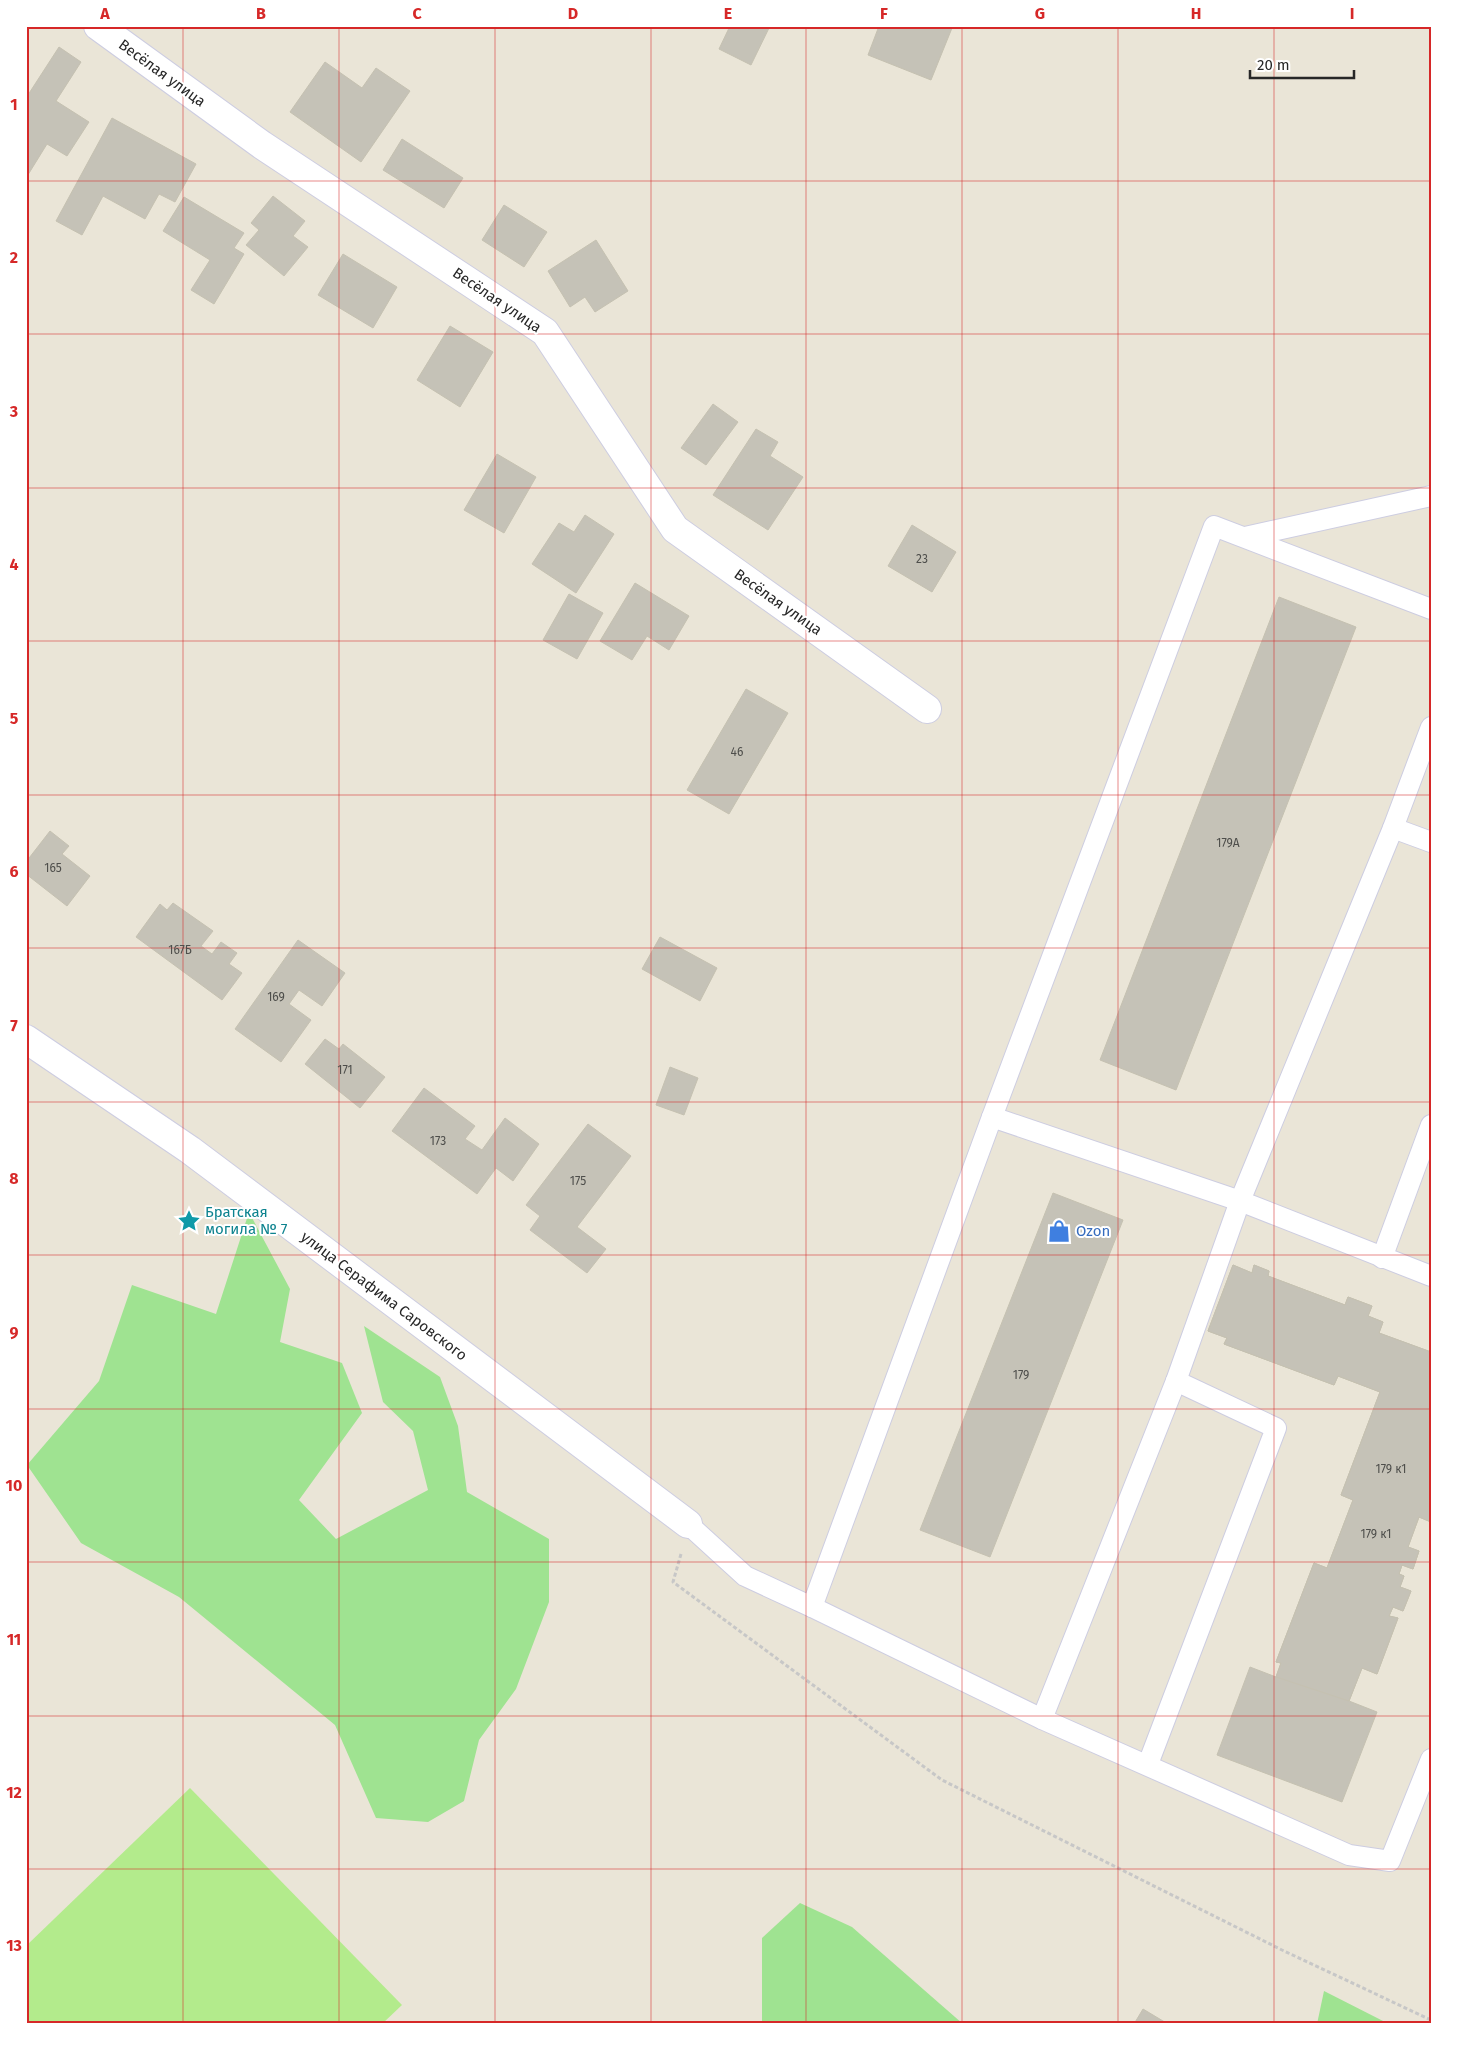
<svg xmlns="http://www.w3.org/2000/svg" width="1457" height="2050" font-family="'Fira Sans',sans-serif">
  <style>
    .green { fill: #9fe391 }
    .pitch { fill: #b3eb8c }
    .building { fill: #c5c2b7; stroke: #c5c1b1 }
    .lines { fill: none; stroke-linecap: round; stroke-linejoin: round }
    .service-casing { stroke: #cdcde1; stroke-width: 22 }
    .minor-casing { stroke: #cdcde1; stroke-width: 30 }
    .path { stroke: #c7c7c7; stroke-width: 3; stroke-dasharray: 4 2.5; stroke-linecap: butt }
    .service { stroke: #fff; stroke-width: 20 }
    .minor { stroke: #fff; stroke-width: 28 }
    .grid { fill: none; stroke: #d62828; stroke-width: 1; stroke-opacity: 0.55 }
    .labels { text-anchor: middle; stroke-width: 4; stroke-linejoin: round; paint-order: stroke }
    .number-label { font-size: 12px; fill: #4e4e4b }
    .street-label { font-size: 15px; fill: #272727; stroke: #fff }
    .culture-label { font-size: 15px; fill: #0d838f; stroke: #fff; text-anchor: start }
    .shop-label { font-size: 15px; fill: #366cbe; stroke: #fff; text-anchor: start }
    .neatline { fill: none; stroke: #d62828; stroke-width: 2 }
    .grid-label { font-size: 16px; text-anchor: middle; font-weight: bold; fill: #d62828 }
  </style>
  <rect width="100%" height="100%" fill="#eae5d7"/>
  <!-- green -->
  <g class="green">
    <polygon points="249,1212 290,1289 280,1342 342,1363 362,1413 299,1500 336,1539 428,1490 413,1431 383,1402 364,1326 440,1377 458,1426 467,1492 549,1539 549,1602 516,1689 479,1740 464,1801 428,1822 376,1818 335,1725 179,1597 81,1543 27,1465 99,1381 132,1285 216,1314"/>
    <polygon points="800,1903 852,1927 963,2024 762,2024 762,1938"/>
    <polygon points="1324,1991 1389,2024 1317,2024"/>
  </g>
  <!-- pitch -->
  <polygon class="pitch" points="190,1788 402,2005 382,2024 26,2024 26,1946"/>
  <!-- building -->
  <g class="building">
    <polygon points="730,26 770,26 751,65 719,49"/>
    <polygon points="879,26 952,28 931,80 868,55"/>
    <polygon points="59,47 81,62 56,101 89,122 67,156 47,144 26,178 26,98"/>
    <polygon points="325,62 362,88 376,68 410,91 361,162 290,112"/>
    <polygon points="112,118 196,164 175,202 159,194 145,219 103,196 82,235 56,221"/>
    <polygon points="402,139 463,178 444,208 383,170"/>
    <polygon points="273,196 305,221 293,236 308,247 284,276 246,245 259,230 251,223"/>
    <polygon points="184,197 244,233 234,248 244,254 214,304 191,290 210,260 163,231"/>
    <polygon points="504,205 547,232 524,267 482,240"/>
    <polygon points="596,240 628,291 595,312 585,297 570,307 548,271"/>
    <polygon points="343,254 397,287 373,328 318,295"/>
    <polygon points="450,326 493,352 460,407 417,380"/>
    <polygon points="713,404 738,422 706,465 681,448"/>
    <polygon points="756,429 778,442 770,456 803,477 768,530 713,495"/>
    <polygon points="497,454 536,477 504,533 464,510"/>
    <polygon points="585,515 614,534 576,593 532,564 559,523 574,532"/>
    <polygon points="912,525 956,552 932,592 888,566"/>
    <polygon points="635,583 689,616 669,650 647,636 632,660 600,641"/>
    <polygon points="569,594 603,613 577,659 543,640"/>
    <polygon points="1279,597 1356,627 1176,1090 1100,1060"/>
    <polygon points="746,689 788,713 729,814 687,790"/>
    <polygon points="50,831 69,846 62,854 90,876 67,906 26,874 26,862"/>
    <polygon points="173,903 213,931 201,946 212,954 221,942 237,953 229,964 242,973 222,1000 136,937 160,904 167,910"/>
    <polygon points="660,937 717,968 700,1001 642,969"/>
    <polygon points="298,940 345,973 322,1006 299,990 289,1004 311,1020 281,1062 235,1029"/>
    <polygon points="325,1039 339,1049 343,1044 385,1077 360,1108 305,1064"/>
    <polygon points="670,1067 698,1078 684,1115 656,1105"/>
    <polygon points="424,1088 475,1126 465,1139 482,1150 505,1118 539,1144 513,1181 496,1168 477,1194 392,1131"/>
    <polygon points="588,1124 631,1156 577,1227 606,1249 587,1273 530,1230 540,1216 526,1205"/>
    <polygon points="1053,1193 1123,1220 990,1557 920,1530"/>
    <polygon points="1233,1265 1252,1273 1254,1265 1269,1271 1268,1276 1345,1305 1348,1297 1372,1306 1368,1316 1383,1322 1379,1333 1431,1352 1431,1522 1419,1517 1408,1547 1419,1551 1413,1569 1402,1565 1399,1574 1404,1576 1400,1587 1411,1591 1403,1611 1393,1607 1389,1616 1398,1618 1377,1674 1362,1668 1349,1701 1377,1712 1342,1802 1217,1755 1250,1667 1276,1677 1281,1663 1276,1662 1314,1563 1327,1568 1353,1500 1341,1495 1380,1392 1338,1376 1334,1385 1224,1344 1227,1338 1208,1331"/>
    <polygon points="1233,1265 1252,1273 1254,1265 1269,1271 1268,1276 1345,1305 1348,1297 1372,1306 1368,1316 1383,1322 1379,1333 1431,1352 1431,1522 1419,1517 1408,1547 1419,1551 1413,1569 1402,1565 1399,1574 1404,1576 1400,1587 1411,1591 1403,1611 1393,1607 1389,1616 1398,1618 1377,1674 1362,1668 1349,1701 1276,1677 1281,1663 1276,1662 1314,1563 1327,1568 1353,1500 1341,1495 1380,1392 1338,1376 1334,1385 1224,1344 1227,1338 1208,1331"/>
    <polygon points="1143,2009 1168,2024 1134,2024"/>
  </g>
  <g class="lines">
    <defs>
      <g id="service">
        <polyline points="1245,537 1431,496"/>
        <polyline points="1393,828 1431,842"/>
        <polyline points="992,1117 1214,526 1431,609"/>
        <polyline points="1382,1258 1431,1125"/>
        <polyline points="688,1524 745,1576 812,1607 1042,1719 1349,1855 1390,1861 1431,1759"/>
        <polyline points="812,1607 992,1117 1240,1201 1431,1276"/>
        <polyline points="1042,1719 1176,1381 1240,1201 1393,828 1431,727"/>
        <polyline points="1148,1764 1276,1428 1176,1381"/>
      </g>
      <g id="minor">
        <polyline points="98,26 262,145 545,332 675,529 927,709"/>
        <polyline points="26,1039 190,1150 688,1524"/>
      </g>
    </defs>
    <!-- service casing -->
    <use href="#service" class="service-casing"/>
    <!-- minor casing -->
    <use href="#minor" class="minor-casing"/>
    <!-- path -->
    <polyline class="path" points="681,1554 673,1582 942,1780 1282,1950 1431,2020"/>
    <!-- service -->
    <use href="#service" class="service"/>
    <!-- minor -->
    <use href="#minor" class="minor"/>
  </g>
  <!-- grid -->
  <path class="grid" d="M 183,26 L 183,2024M 339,26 L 339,2024M 495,26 L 495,2024M 651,26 L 651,2024M 806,26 L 806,2024M 962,26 L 962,2024M 1118,26 L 1118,2024M 1274,26 L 1274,2024M 26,181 L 1431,181M 26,334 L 1431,334M 26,488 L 1431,488M 26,641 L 1431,641M 26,795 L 1431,795M 26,948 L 1431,948M 26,1102 L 1431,1102M 26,1255 L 1431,1255M 26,1409 L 1431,1409M 26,1562 L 1431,1562M 26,1716 L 1431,1716M 26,1869 L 1431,1869"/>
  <!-- icons -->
  <defs>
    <symbol id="sight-bare" viewBox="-9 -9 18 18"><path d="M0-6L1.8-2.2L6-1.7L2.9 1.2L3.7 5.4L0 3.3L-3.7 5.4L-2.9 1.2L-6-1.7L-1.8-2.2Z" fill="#0f9aa8" stroke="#fff" stroke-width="2.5" paint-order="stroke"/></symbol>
    <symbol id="shop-bare" viewBox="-9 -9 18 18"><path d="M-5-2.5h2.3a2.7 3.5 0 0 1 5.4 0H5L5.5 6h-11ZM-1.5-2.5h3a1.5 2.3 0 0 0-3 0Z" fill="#3f7fe0" stroke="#fff" stroke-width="2.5" paint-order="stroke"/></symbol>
  </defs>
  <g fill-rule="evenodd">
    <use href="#sight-bare" x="173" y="1205" width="32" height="32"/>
    <use href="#shop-bare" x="1043" y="1215" width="32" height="32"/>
  </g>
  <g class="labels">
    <!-- number labels -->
    <g class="number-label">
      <text x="922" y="563">23</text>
      <text x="737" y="756">46</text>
      <text x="1228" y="847">179А</text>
      <text x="53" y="872">165</text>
      <text x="180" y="954">167Б</text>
      <text x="276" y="1001">169</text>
      <text x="345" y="1074">171</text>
      <text x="438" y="1145">173</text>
      <text x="578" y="1185">175</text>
      <text x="1021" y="1379">179</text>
      <text x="1391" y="1473">179 к1</text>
      <text x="1376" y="1538">179 к1</text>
    </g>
    <!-- street labels -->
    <g class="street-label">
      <text transform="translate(162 73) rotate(36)" y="5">Весёлая улица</text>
      <text transform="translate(497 300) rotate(34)" y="5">Весёлая улица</text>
      <text transform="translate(778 602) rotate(35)" y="5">Весёлая улица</text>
      <text transform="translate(384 1296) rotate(37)" y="5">улица Серафима Саровского</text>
    </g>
    <!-- culture labels -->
    <g class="culture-label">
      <text x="205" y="1217">Братская<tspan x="205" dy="17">могила № 7</tspan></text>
    </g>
    <!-- shop labels -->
    <g class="shop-label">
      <text x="1076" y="1236">Ozon</text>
    </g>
  </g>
  <!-- border -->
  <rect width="1457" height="2050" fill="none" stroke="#ffffff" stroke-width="55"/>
  <!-- scale -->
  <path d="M1250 70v8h104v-8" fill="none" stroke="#272727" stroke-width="2.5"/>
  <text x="1257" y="70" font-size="15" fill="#272727" stroke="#ffffff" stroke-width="4" paint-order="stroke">20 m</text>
  <rect x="28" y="28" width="1402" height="1994" class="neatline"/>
  <g class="grid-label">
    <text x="105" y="19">A</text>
    <text x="261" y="19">B</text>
    <text x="417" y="19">C</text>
    <text x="573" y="19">D</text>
    <text x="728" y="19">E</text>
    <text x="884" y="19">F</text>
    <text x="1040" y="19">G</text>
    <text x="1196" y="19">H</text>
    <text x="1352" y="19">I</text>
    <text x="14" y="110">1</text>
    <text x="14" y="263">2</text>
    <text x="14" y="417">3</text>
    <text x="14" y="570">4</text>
    <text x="14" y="724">5</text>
    <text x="14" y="877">6</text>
    <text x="14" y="1031">7</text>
    <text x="14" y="1184">8</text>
    <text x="14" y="1338">9</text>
    <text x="14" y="1491">10</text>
    <text x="14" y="1645">11</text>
    <text x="14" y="1798">12</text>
    <text x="14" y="1951">13</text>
  </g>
</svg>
